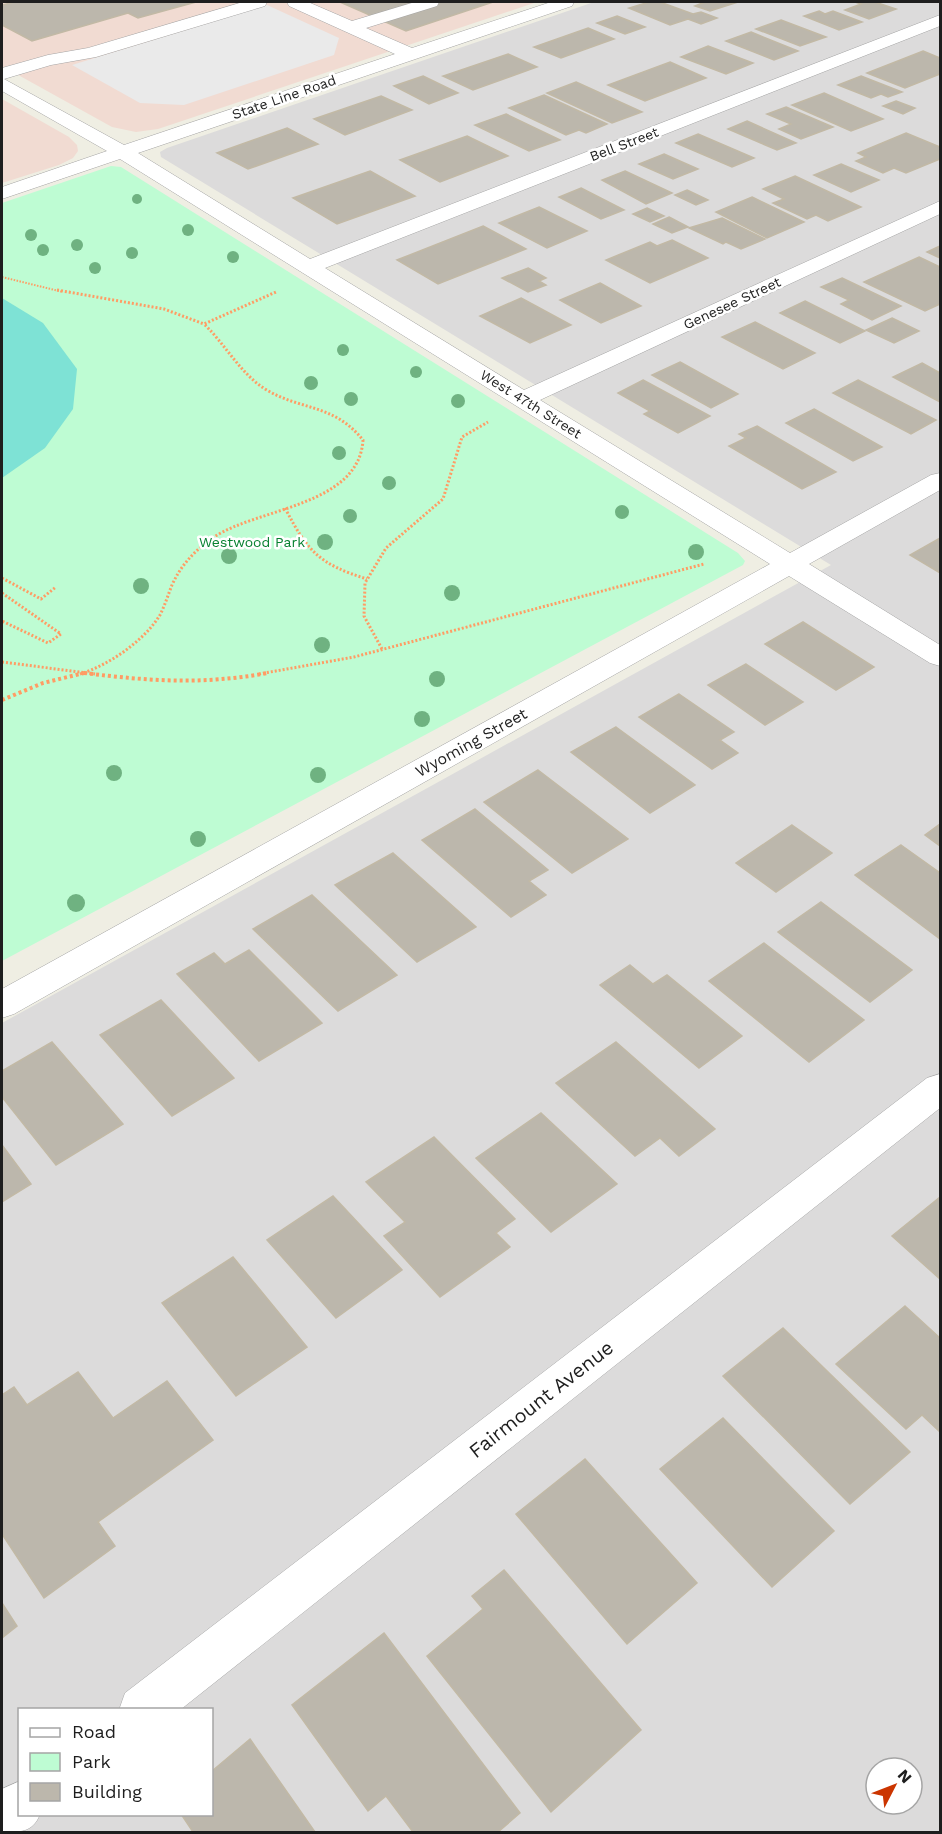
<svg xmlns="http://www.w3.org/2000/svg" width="942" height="1834" font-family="'Work Sans',sans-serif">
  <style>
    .residential { fill: #dcdbdb; fill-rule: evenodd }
    .commercial { fill: #f1dbd2 }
    .park { fill: #befcd3 }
    .pitch { fill: #7ee2d5 }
    .parking { fill: #eaeaea }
    .building { fill: #bcb7ac; stroke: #c2b9a5; stroke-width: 1.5 }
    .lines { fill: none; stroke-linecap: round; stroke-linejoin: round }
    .minor-casing { stroke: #a5a5a5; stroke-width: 1 }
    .path-far2 { stroke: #ff9c64; stroke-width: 2; stroke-dasharray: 1.5 1.5; stroke-linecap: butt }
    .path-far1 { stroke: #ff9c64; stroke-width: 3; stroke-dasharray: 2 2; stroke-linecap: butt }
    .path { stroke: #ff9c64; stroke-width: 4; stroke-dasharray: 3 3; stroke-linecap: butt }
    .minor { fill: #fff; fill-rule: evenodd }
    .tree { fill: #6fb281 }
    .labels { text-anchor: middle; stroke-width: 5; stroke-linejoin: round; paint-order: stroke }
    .far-street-label { font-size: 14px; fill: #1e1e1e; stroke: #fff }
    .far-park-label { font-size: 14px; fill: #078130; stroke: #fff }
    .street-label { font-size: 16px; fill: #1e1e1e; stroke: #fff }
    .near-street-label { font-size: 20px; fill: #1e1e1e; stroke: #fff }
  </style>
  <rect width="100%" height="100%" fill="#efeee3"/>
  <!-- residential -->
  <path class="residential" d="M 594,2 L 940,2 L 940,1832 L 2,1832 L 2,1023 L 831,565 L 161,157 L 160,152 L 167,148 ZM 20,1710 L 212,1710 L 212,1814 L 20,1814 ZM 876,1768 L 912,1768 L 912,1804 L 876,1804 Z"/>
  <!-- commercial -->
  <g class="commercial">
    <polygon points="2,2 537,2 158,129 136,132 112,127 2,66"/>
    <polygon points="2,99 69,137 77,145 78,151 73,158 59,165 2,183"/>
  </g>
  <!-- park -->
  <polygon class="park" points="111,166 121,167 738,553 745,561 743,565 2,961 2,203"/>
  <!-- pitch -->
  <polygon class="pitch" points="2,298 43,323 77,369 73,409 45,448 2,478"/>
  <!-- parking -->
  <polygon class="parking" points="267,5 339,38 334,55 184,105 140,103 72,65"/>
  <!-- building -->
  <g class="building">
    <polygon points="14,2 196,2 138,18 128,13 32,41 2,25 2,5"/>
    <polygon points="340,2 493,2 406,31"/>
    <polygon points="649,2 660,2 693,14 701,12 717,18 701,24 688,19 670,25 629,8"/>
    <polygon points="703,2 738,2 710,11 695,6 705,2"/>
    <polygon points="855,2 875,2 896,9 869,19 845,10 861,4"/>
    <polygon points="819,11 825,14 833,11 862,22 839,30 804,16"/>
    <polygon points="617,16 645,27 625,34 597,23"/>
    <polygon points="781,20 826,37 800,46 756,29"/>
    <polygon points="588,28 614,39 561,58 534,47"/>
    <polygon points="751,32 798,51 774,60 726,41"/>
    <polygon points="708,46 753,63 726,74 681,57"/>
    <polygon points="923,51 940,58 940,74 905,88 867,73"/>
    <polygon points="508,54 537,67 473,90 443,76"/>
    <polygon points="670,62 706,78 645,101 608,85"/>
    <polygon points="423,76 458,93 429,104 394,86"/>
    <polygon points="861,76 902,92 888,97 881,94 871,98 838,85"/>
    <polygon points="576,82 642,112 612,123 547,93"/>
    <polygon points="824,93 883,119 851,131 792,105"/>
    <polygon points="544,95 607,124 586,133 579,130 566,135 509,108"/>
    <polygon points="381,96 412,110 345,135 314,119"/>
    <polygon points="896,101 915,108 903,114 883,106"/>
    <polygon points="786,107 833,127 801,139 779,129 791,124 767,114"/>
    <polygon points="506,114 560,140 529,151 475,125"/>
    <polygon points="747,121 796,143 777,150 728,129"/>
    <polygon points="287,128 318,144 248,169 217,153"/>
    <polygon points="906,133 940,147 940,159 906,173 894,168 883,173 856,161 866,157 858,153"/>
    <polygon points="698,134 754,158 732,167 676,143"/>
    <polygon points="467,136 508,156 440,182 400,160"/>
    <polygon points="664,154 698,169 673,179 639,164"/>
    <polygon points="841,164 879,180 851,192 814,175"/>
    <polygon points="370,171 415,196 337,224 293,198"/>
    <polygon points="625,171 672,193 646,204 602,180"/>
    <polygon points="795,176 861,207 828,221 816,215 807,219 773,203 784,199 763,189"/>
    <polygon points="581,188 624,210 601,219 559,197"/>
    <polygon points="687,190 708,200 696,205 675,195"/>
    <polygon points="752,197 804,222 767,238 716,212"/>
    <polygon points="539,207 587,231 547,248 499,223"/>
    <polygon points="647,208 664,216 650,222 633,214"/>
    <polygon points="669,217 688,227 672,233 653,224"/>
    <polygon points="722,218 765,239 741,249 726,242 723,244 689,228"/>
    <polygon points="483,226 526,249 438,284 397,260"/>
    <polygon points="672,240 708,258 650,283 606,260 650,242 657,246"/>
    <polygon points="940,246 940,258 927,252"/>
    <polygon points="919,257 940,267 940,304 925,311 864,282"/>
    <polygon points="528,268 546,278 539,281 546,285 528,292 502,278"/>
    <polygon points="842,278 901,306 872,320 841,304 849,300 821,287"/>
    <polygon points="600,283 641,306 601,323 560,300"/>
    <polygon points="521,298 571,325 530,343 480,316"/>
    <polygon points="805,301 865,331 840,343 780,313"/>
    <polygon points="892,318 919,331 894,343 866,330"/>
    <polygon points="755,322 815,353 783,369 722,337"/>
    <polygon points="680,362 738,394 711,408 652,375"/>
    <polygon points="922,363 940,373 940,402 893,377"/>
    <polygon points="643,380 710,416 678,433 644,414 650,411 618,393"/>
    <polygon points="858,380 936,420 911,434 833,393"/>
    <polygon points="814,409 882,447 853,461 786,423"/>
    <polygon points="757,426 836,472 802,489 729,446 746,438 739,434"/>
    <polygon points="940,538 940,573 910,555"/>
    <polygon points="803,622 874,667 836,690 765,644"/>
    <polygon points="746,664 803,702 765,725 708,685"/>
    <polygon points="679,694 734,732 720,740 738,753 712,769 639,717"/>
    <polygon points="616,727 695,785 650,813 571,752"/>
    <polygon points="538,770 628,839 572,873 484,802"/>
    <polygon points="475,809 548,870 529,881 546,895 511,917 422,840"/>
    <polygon points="940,824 940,846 925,835"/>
    <polygon points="792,825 832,853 776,892 736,863"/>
    <polygon points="901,845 940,873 940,939 855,875"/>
    <polygon points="393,853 476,927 417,962 335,885"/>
    <polygon points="312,895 397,975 338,1011 253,929"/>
    <polygon points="821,902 912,970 870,1002 778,932"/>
    <polygon points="764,943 864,1020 809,1062 709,981"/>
    <polygon points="249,950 322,1023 259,1061 177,974 214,953 225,964"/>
    <polygon points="630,965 653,984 667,975 742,1036 699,1068 600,985"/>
    <polygon points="161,1000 234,1078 172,1116 100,1035"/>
    <polygon points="52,1042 123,1124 56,1165 2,1097 2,1071"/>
    <polygon points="616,1042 715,1129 679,1156 660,1138 635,1156 556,1083"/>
    <polygon points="541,1113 617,1184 551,1232 476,1158"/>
    <polygon points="434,1137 515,1219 496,1233 510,1247 440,1297 384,1236 405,1222 366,1182"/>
    <polygon points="2,1145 31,1184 2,1202"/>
    <polygon points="333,1196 402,1270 336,1318 267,1240"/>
    <polygon points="940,1197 940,1279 892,1236"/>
    <polygon points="233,1257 307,1347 236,1396 162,1303"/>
    <polygon points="905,1306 940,1338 940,1432 922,1415 906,1429 836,1364"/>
    <polygon points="783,1328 910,1452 850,1504 723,1376"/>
    <polygon points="78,1372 113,1418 167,1381 213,1440 98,1522 115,1546 44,1598 2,1534 2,1395 14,1387 27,1405"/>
    <polygon points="723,1418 834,1531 772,1587 660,1469"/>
    <polygon points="585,1459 697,1583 627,1644 516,1514"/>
    <polygon points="504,1570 641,1730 551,1812 427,1656 483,1609 472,1596"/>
    <polygon points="2,1603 17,1626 2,1638"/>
    <polygon points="384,1633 520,1813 498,1832 413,1832 386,1796 368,1811 292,1705"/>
    <polygon points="250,1739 315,1832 193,1832 181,1814 212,1814 212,1771"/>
  </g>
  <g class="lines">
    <defs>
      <g id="minor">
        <polygon points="243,2 267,2 265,6 96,57 51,65 4,79 124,145 395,54 289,6 287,2 308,2 352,21 415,2 439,2 437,6 366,28 412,48 551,2 574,2 572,6 138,153 310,259 940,15 940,26 325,268 524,390 940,201 940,214 540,400 790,553 931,475 940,473 940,490 809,564 940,645 940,666 930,663 789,576 14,1014 2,1018 2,989 770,564 120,159 2,199 2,187 107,151 2,91 2,68 48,55 88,48"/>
        <polygon points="940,1074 940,1108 180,1710 119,1710 125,1693 927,1078"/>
        <path d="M 20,1781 L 20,1814 L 40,1814 C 33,1833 19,1832 2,1832 L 2,1789 Z"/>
      </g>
    </defs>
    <!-- minor casing -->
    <use href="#minor" class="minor-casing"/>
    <!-- path-far2 -->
    <polyline class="path-far2" points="2,277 63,292"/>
    <!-- path-far1 -->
    <g class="path-far1">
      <polyline points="57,290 164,309 204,324"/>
      <path d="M 285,508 C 308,552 319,564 367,579"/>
      <polyline points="2,578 41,599 56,587"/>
      <polyline points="2,593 61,634 48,643 2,621"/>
      <polyline points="382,649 364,616 365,583 386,548 443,499 462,437 488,422"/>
      <polyline points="2,662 95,674"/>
      <path d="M 80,674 C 109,665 144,641 160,615 C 165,605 168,595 172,585 C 181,565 196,549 214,537 C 258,508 359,506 363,440 C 333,403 301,411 265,389 C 240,373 225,344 204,324 L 276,292"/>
      <polyline points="259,674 354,657 704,564"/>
    </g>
    <!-- path -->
    <g class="path">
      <path d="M 84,673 C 149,681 202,685 268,673"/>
      <polyline points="2,700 43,683 84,673"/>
    </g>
    <!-- minor -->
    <use href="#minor" class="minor"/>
  </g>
  <!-- trees -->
  <g class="tree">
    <circle cx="137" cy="199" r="5"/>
    <circle cx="188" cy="230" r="6"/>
    <circle cx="31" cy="235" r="6"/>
    <circle cx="77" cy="245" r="6"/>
    <circle cx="43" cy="250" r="6"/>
    <circle cx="132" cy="253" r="6"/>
    <circle cx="233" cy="257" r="6"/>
    <circle cx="95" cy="268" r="6"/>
    <circle cx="343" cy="350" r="6"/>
    <circle cx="416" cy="372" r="6"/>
    <circle cx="311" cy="383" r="7"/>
    <circle cx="351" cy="399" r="7"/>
    <circle cx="458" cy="401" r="7"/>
    <circle cx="339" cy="453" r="7"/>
    <circle cx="389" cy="483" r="7"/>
    <circle cx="622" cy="512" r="7"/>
    <circle cx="350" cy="516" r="7"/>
    <circle cx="325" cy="542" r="8"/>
    <circle cx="696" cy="552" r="8"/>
    <circle cx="229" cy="556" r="8"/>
    <circle cx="141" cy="586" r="8"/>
    <circle cx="452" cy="593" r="8"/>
    <circle cx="322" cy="645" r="8"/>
    <circle cx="437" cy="679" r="8"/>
    <circle cx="422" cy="719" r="8"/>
    <circle cx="114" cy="773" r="8"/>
    <circle cx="318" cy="775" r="8"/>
    <circle cx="198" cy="839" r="8"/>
    <circle cx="76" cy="903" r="9"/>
  </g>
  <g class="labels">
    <!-- far-street labels -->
    <g class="far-street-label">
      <text transform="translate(284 97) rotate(-19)" y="5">State Line Road</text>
      <text transform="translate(624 144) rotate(-21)" y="5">Bell Street</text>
      <text transform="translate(732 303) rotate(-25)" y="5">Genesee Street</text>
      <text transform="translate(531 404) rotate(32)" y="5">West 47th Street</text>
    </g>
    <!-- far-park labels -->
    <g class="far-park-label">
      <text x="252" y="547">Westwood Park</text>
    </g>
    <!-- street labels -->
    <g class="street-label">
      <text transform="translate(471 742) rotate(-29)" y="6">Wyoming Street</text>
    </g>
    <!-- near-street labels -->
    <g class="near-street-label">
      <text transform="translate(541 1399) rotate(-38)" y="7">Fairmount Avenue</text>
    </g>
  </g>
  <!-- border -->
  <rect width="942" height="1834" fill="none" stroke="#1e1e1e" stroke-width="6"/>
  <!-- legend -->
  <rect x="18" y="1708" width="195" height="108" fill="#ffffff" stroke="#a5a5a5" stroke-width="1.5"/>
  <rect x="30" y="1728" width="30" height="9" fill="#ffffff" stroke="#a5a5a5" stroke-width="1.5"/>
  <text x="72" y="1738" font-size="18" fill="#1e1e1e">Road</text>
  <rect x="30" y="1753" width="30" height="18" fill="#befcd3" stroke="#a5a5a5" stroke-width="1.5"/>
  <text x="72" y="1768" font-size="18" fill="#1e1e1e">Park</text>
  <rect x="30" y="1783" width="30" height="18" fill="#bcb7ac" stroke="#a5a5a5" stroke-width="1.5"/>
  <text x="72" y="1798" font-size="18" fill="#1e1e1e">Building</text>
  <!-- north arrow -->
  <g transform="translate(894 1786) rotate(48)"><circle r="28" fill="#ffffff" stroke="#a5a5a5" stroke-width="1.5"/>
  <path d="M0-4.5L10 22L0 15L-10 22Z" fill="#cb3500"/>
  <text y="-9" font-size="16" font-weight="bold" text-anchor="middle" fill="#1e1e1e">N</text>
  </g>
</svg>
